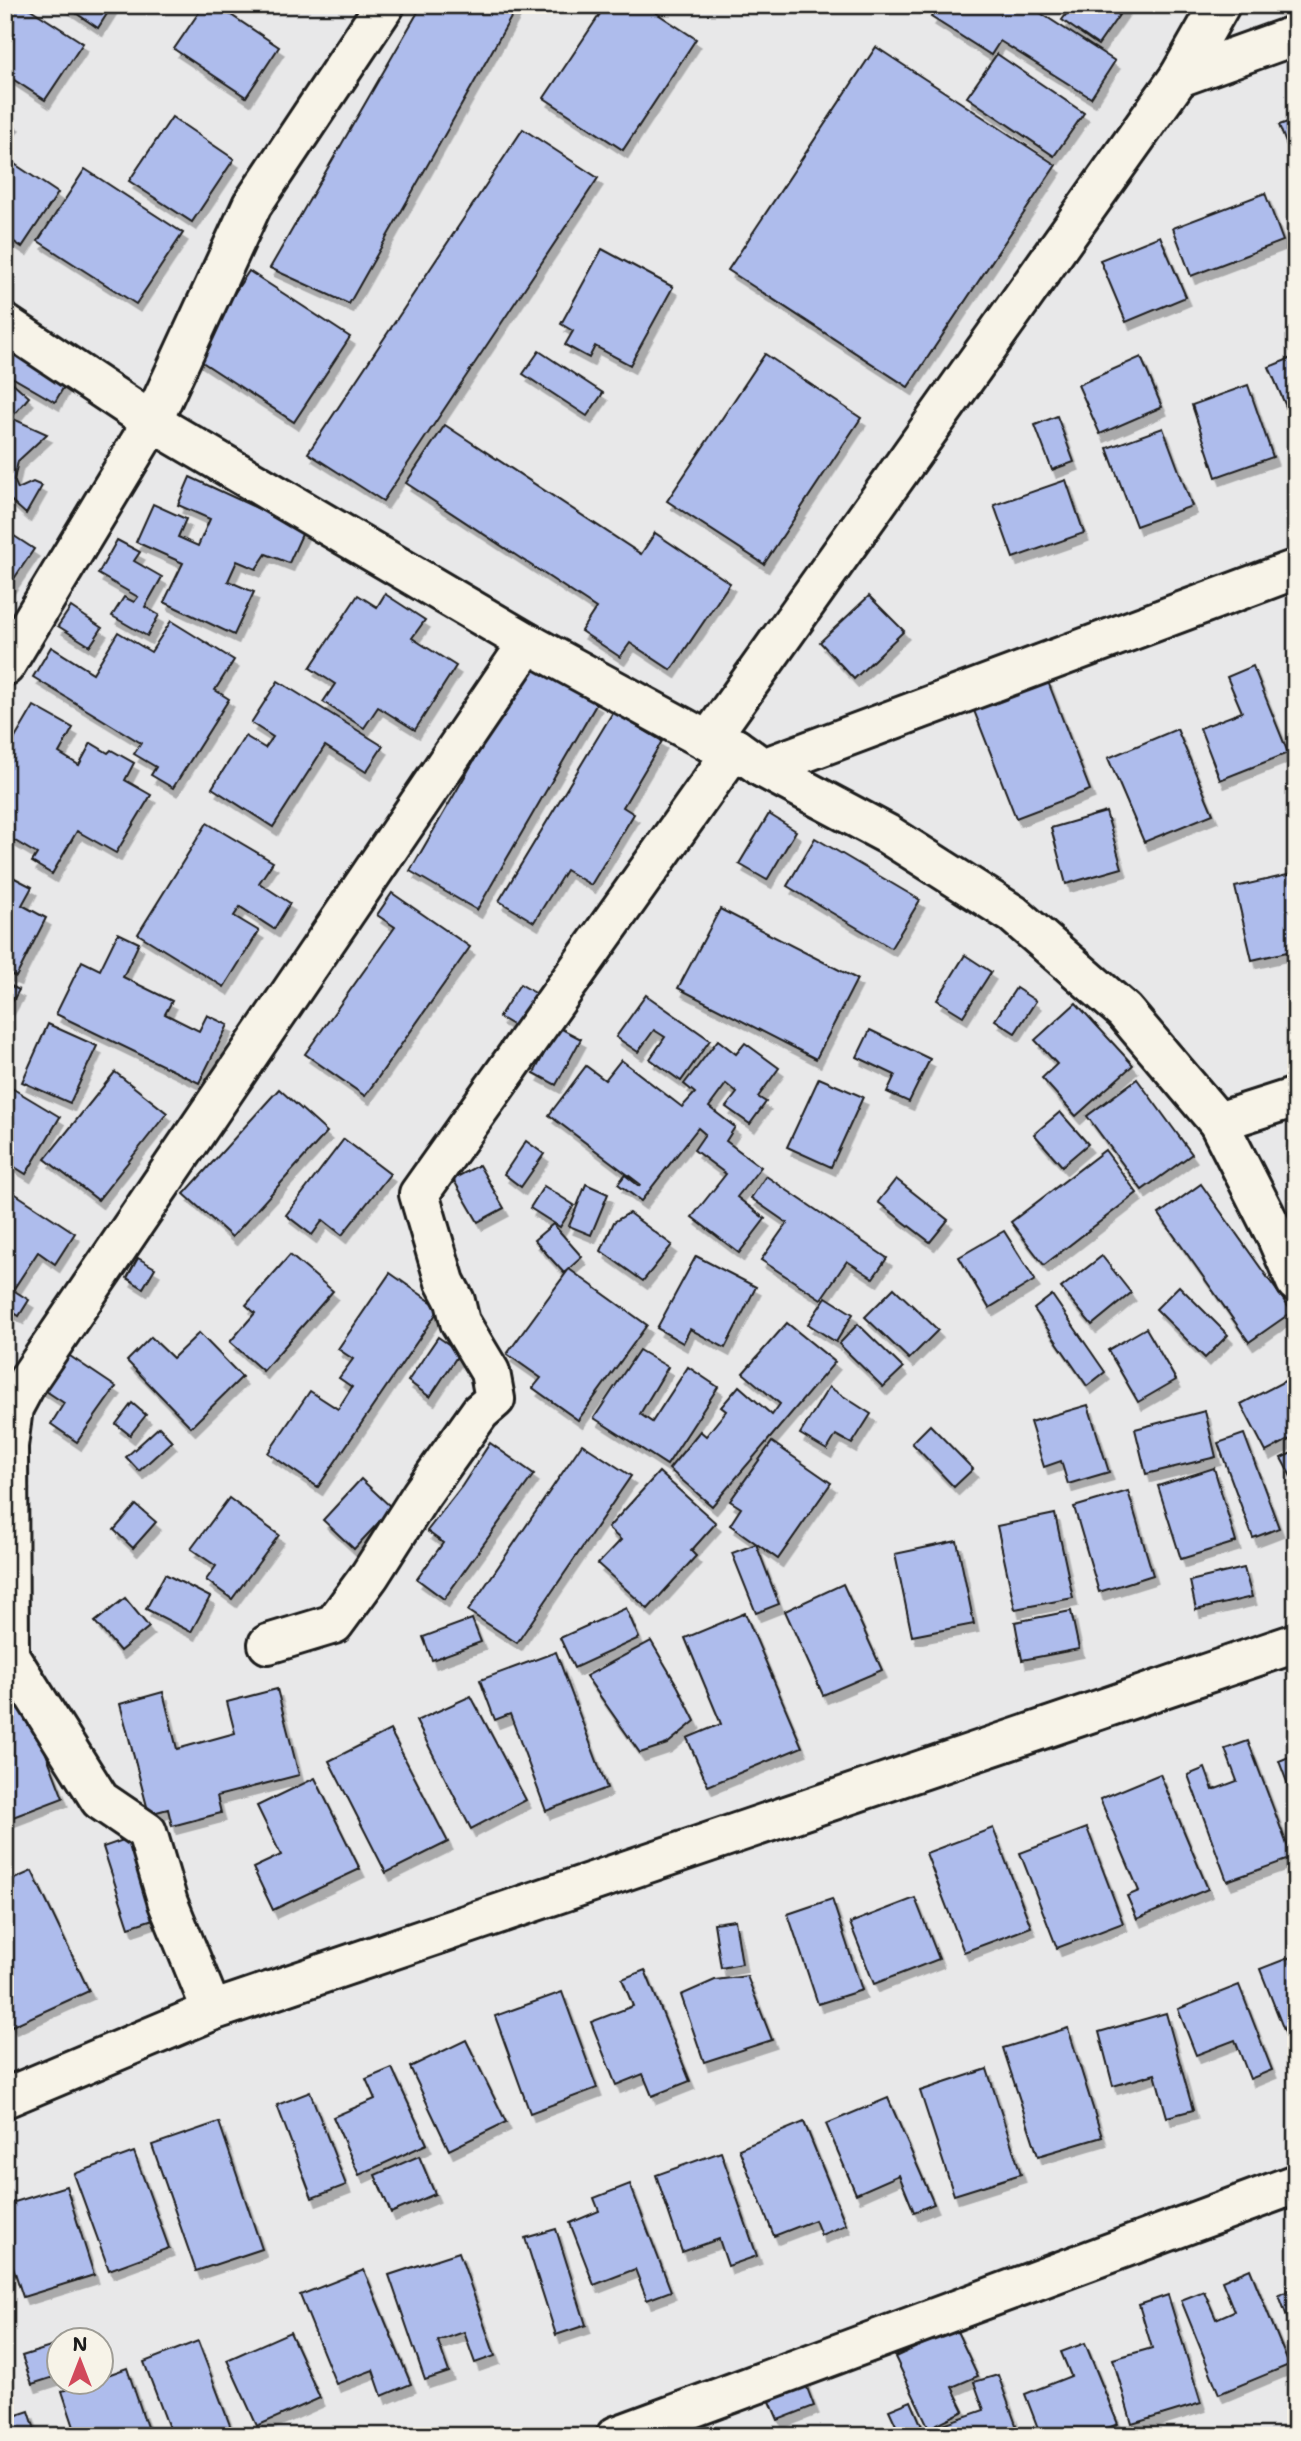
<svg xmlns="http://www.w3.org/2000/svg" width="1301" height="2441" font-family="'Shantell Sans',sans-serif">
  <style>
    .building { fill: #aebcec; stroke: #1c1c1c; stroke-width: 2; filter: url(#shadow) }
    .lines { fill: none; stroke-linecap: round; stroke-linejoin: round }
    .minor-casing { stroke: #1c1c1c; stroke-width: 44 }
    .minor { stroke: #f7f3e8; stroke-width: 38 }
  </style>
  <defs>
    <filter id="shadow"><feDropShadow dx="4.5" dy="8" stdDeviation="0" flood-color="#0004"/></filter>
  </defs>
  <rect width="100%" height="100%" fill="#e8e8e9"/>
  <filter id="ink" filterUnits="userSpaceOnUse"><feTurbulence type="fractalNoise" baseFrequency=".0143" numOctaves="2"/><feDisplacementMap in="SourceGraphic" scale="14" xChannelSelector="R" yChannelSelector="G"/><feConvolveMatrix kernelMatrix="1 2 1 2 8 2 1 2 1" color-interpolation-filters="sRGB"/></filter>
  <g filter="url(#ink)">
    <!-- building -->
    <g class="building">
      <polygon points="8,5 24,5 83,43 45,100 5,74 5,10"/>
      <polygon points="64,5 111,5 112,6 98,28"/>
      <polygon points="204,5 216,5 279,47 246,97 174,49"/>
      <polygon points="422,5 518,5 349,304 270,268"/>
      <polygon points="606,5 644,5 696,39 623,150 544,98"/>
      <polygon points="939,5 1028,5 1115,61 1091,98 1000,41 991,55 931,17"/>
      <polygon points="1073,5 1126,5 1098,45 1062,20"/>
      <polygon points="876,47 1056,165 908,387 728,270"/>
      <polygon points="997,54 1084,113 1054,156 967,97"/>
      <polygon points="5,116 14,122 5,135"/>
      <polygon points="172,117 234,159 192,222 129,181"/>
      <polygon points="1296,119 1296,169 1279,125"/>
      <polygon points="523,129 598,178 383,501 308,453"/>
      <polygon points="10,161 58,193 22,247 5,236 5,168"/>
      <polygon points="85,169 183,233 136,304 38,241"/>
      <polygon points="1265,193 1283,241 1191,276 1173,228"/>
      <polygon points="1160,236 1186,297 1126,322 1100,260"/>
      <polygon points="602,249 673,287 630,365 595,346 589,358 565,345 573,331 561,324"/>
      <polygon points="249,271 350,337 294,422 193,356"/>
      <polygon points="5,330 73,371 55,402 5,373 17,350 10,346 5,354"/>
      <polygon points="539,351 603,393 587,416 523,374"/>
      <polygon points="765,354 861,418 764,564 667,501"/>
      <polygon points="1296,356 1296,430 1269,367"/>
      <polygon points="1141,357 1162,407 1100,434 1078,385"/>
      <polygon points="5,376 29,397 11,418 47,434 18,461 14,480 18,489 33,482 42,486 26,514 5,495 5,410 11,398 5,393"/>
      <polygon points="1248,385 1273,457 1216,477 1192,405"/>
      <polygon points="1057,416 1074,462 1052,470 1035,425"/>
      <polygon points="445,425 641,554 655,533 730,583 671,670 630,643 620,657 581,631 596,608 406,483"/>
      <polygon points="1163,428 1192,506 1136,526 1107,448"/>
      <polygon points="190,477 304,530 289,563 266,554 256,569 237,561 228,581 254,592 234,635 164,602 183,563 136,542 153,504 186,519 178,537 198,546 210,519 178,505"/>
      <polygon points="1066,480 1084,533 1013,558 994,505"/>
      <polygon points="5,530 34,549 5,592"/>
      <polygon points="117,540 140,552 134,561 162,577 145,607 159,615 147,636 112,616 124,597 134,602 138,597 98,574"/>
      <polygon points="385,594 425,620 412,638 456,666 415,730 378,707 364,728 323,702 335,684 310,668 358,595 377,607"/>
      <polygon points="869,596 904,631 854,679 820,642"/>
      <polygon points="71,607 102,628 90,646 58,626"/>
      <polygon points="171,621 234,660 215,690 229,699 173,788 151,775 156,767 134,754 141,743 33,677 51,647 93,673 118,632 151,652"/>
      <polygon points="530,664 597,703 477,910 410,871"/>
      <polygon points="1253,666 1288,753 1220,780 1200,728 1242,712 1227,677"/>
      <polygon points="1047,679 1090,790 1016,818 973,708"/>
      <polygon points="278,681 383,746 366,772 325,746 273,827 212,788 245,736 265,748 273,737 251,723"/>
      <polygon points="34,706 73,728 59,753 79,765 91,743 108,753 111,750 134,763 125,780 151,795 116,853 77,831 52,874 32,862 37,854 5,835 5,755"/>
      <polygon points="613,712 662,741 623,807 634,814 591,885 566,870 534,922 499,901"/>
      <polygon points="1177,729 1213,814 1144,842 1108,758"/>
      <polygon points="1106,812 1122,868 1066,884 1051,828"/>
      <polygon points="769,814 796,831 767,880 739,864"/>
      <polygon points="207,823 273,862 259,883 290,903 274,929 240,907 234,916 259,931 224,987 138,934"/>
      <polygon points="815,838 920,900 891,948 787,886"/>
      <polygon points="5,873 32,887 22,905 46,918 16,977 5,972"/>
      <polygon points="1296,873 1296,950 1252,960 1235,887"/>
      <polygon points="392,893 470,947 365,1096 305,1054 395,927 377,915"/>
      <polygon points="720,909 857,979 816,1059 678,988"/>
      <polygon points="118,933 139,943 123,977 172,1001 165,1014 199,1031 207,1015 228,1025 199,1083 56,1014 82,961 100,970"/>
      <polygon points="965,955 991,972 963,1016 937,1000"/>
      <polygon points="5,983 19,990 5,1014"/>
      <polygon points="520,984 542,997 521,1030 499,1017"/>
      <polygon points="1016,988 1036,1001 1015,1033 995,1020"/>
      <polygon points="646,995 710,1040 681,1081 650,1059 665,1037 654,1030 638,1052 616,1037"/>
      <polygon points="1076,1003 1133,1065 1076,1116 1042,1078 1057,1064 1035,1040"/>
      <polygon points="48,1024 97,1046 70,1103 22,1082"/>
      <polygon points="558,1027 581,1039 556,1085 534,1073"/>
      <polygon points="870,1030 930,1059 909,1102 887,1092 895,1075 857,1057"/>
      <polygon points="718,1040 736,1054 745,1043 779,1068 758,1097 766,1102 750,1124 726,1107 737,1093 726,1084 709,1107 735,1127 726,1141 761,1167 737,1197 765,1219 739,1253 692,1217 726,1174 694,1150 705,1134 698,1128 641,1201 618,1184 625,1175 639,1186 640,1184 549,1115 586,1066 605,1080 621,1060 682,1107 695,1093 684,1084"/>
      <polygon points="115,1072 167,1113 98,1200 45,1159"/>
      <polygon points="819,1078 863,1097 831,1167 787,1147"/>
      <polygon points="1137,1079 1192,1154 1142,1190 1087,1116"/>
      <polygon points="5,1084 60,1117 26,1174 5,1161"/>
      <polygon points="279,1089 327,1132 232,1237 184,1194"/>
      <polygon points="1060,1112 1088,1144 1062,1166 1034,1134"/>
      <polygon points="344,1139 390,1174 342,1235 323,1220 312,1235 286,1215"/>
      <polygon points="526,1141 544,1154 521,1187 504,1174"/>
      <polygon points="1105,1150 1137,1193 1044,1265 1011,1222"/>
      <polygon points="479,1165 504,1208 478,1222 453,1179"/>
      <polygon points="766,1176 887,1258 873,1278 847,1261 821,1299 761,1260 787,1223 751,1198"/>
      <polygon points="896,1179 948,1220 930,1242 878,1202"/>
      <polygon points="586,1184 608,1194 591,1235 569,1226"/>
      <polygon points="1201,1184 1292,1312 1249,1342 1159,1214"/>
      <polygon points="544,1186 574,1205 560,1227 530,1208"/>
      <polygon points="5,1187 75,1233 55,1264 38,1252 13,1290 29,1300 19,1316 5,1307"/>
      <polygon points="629,1213 672,1245 643,1281 601,1251 614,1222"/>
      <polygon points="553,1224 582,1257 564,1273 534,1240"/>
      <polygon points="1004,1231 1035,1280 989,1308 959,1257"/>
      <polygon points="290,1255 333,1291 263,1371 230,1342 255,1313 246,1305"/>
      <polygon points="696,1256 756,1287 725,1348 690,1329 683,1343 657,1328"/>
      <polygon points="1102,1256 1131,1293 1092,1325 1061,1288"/>
      <polygon points="138,1258 155,1268 143,1288 127,1278"/>
      <polygon points="569,1269 647,1325 578,1420 533,1388 541,1378 507,1354"/>
      <polygon points="390,1273 440,1308 318,1487 268,1453 310,1391 338,1409 352,1387 339,1378 353,1359 338,1349"/>
      <polygon points="1179,1286 1228,1335 1205,1358 1156,1309"/>
      <polygon points="894,1288 938,1330 909,1359 865,1317"/>
      <polygon points="1052,1295 1105,1372 1087,1386 1034,1309"/>
      <polygon points="826,1297 853,1314 836,1342 808,1324"/>
      <polygon points="787,1323 835,1362 712,1506 669,1469 700,1431 706,1436 726,1411 721,1407 739,1386 772,1415 780,1404 743,1373"/>
      <polygon points="858,1324 903,1368 883,1387 839,1344"/>
      <polygon points="1146,1328 1176,1380 1138,1402 1108,1350"/>
      <polygon points="199,1333 242,1377 191,1427 127,1361 151,1337 173,1358"/>
      <polygon points="438,1337 460,1352 430,1397 408,1381"/>
      <polygon points="55,1346 116,1387 77,1442 51,1424 64,1403 31,1381"/>
      <polygon points="639,1350 668,1367 640,1414 652,1422 688,1367 718,1387 667,1465 594,1418"/>
      <polygon points="1296,1375 1296,1436 1266,1452 1241,1404"/>
      <polygon points="829,1387 871,1414 852,1444 836,1435 827,1450 800,1434"/>
      <polygon points="132,1403 146,1415 130,1435 116,1424"/>
      <polygon points="1088,1405 1109,1472 1068,1484 1061,1461 1044,1467 1030,1422"/>
      <polygon points="1205,1411 1216,1457 1146,1474 1135,1429"/>
      <polygon points="930,1425 973,1469 954,1487 912,1443"/>
      <polygon points="159,1427 172,1441 139,1471 126,1457"/>
      <polygon points="1244,1434 1279,1528 1253,1538 1218,1443"/>
      <polygon points="772,1442 831,1483 778,1559 730,1525 741,1508 730,1501"/>
      <polygon points="490,1443 534,1474 444,1599 417,1579 443,1543 427,1531 462,1486"/>
      <polygon points="582,1444 631,1476 517,1643 468,1611"/>
      <polygon points="1296,1451 1296,1486 1281,1458"/>
      <polygon points="1214,1468 1236,1542 1181,1559 1158,1486"/>
      <polygon points="659,1472 716,1523 691,1551 696,1556 648,1609 598,1564 621,1540 608,1528"/>
      <polygon points="361,1479 392,1508 354,1549 323,1520"/>
      <polygon points="1128,1491 1153,1575 1099,1592 1074,1507"/>
      <polygon points="229,1498 279,1535 232,1599 206,1580 216,1566 191,1549"/>
      <polygon points="136,1505 156,1522 133,1548 114,1530"/>
      <polygon points="1055,1514 1073,1598 1015,1609 997,1526"/>
      <polygon points="957,1541 974,1624 912,1636 895,1554"/>
      <polygon points="756,1544 779,1604 756,1613 732,1553"/>
      <polygon points="1244,1568 1252,1597 1196,1610 1190,1581"/>
      <polygon points="165,1574 210,1597 191,1632 146,1609"/>
      <polygon points="843,1584 882,1670 823,1695 785,1611"/>
      <polygon points="125,1598 149,1627 120,1651 95,1622"/>
      <polygon points="626,1608 639,1638 574,1668 560,1638"/>
      <polygon points="1071,1611 1079,1649 1022,1660 1015,1622"/>
      <polygon points="745,1613 802,1747 708,1786 687,1738 721,1724 685,1638"/>
      <polygon points="472,1619 481,1642 432,1660 423,1637"/>
      <polygon points="651,1641 678,1687 695,1721 667,1744 640,1753 586,1676"/>
      <polygon points="556,1652 607,1788 546,1811 510,1714 495,1720 480,1680"/>
      <polygon points="277,1689 299,1775 217,1796 221,1813 172,1826 168,1809 149,1814 120,1704 163,1692 177,1749 235,1733 227,1702"/>
      <polygon points="24,1696 63,1798 5,1820 5,1703"/>
      <polygon points="471,1696 526,1800 471,1829 416,1721"/>
      <polygon points="390,1730 448,1842 386,1873 329,1761"/>
      <polygon points="1248,1741 1292,1858 1227,1881 1188,1775 1205,1768 1213,1790 1237,1781 1225,1749"/>
      <polygon points="1296,1754 1296,1806 1279,1761"/>
      <polygon points="1160,1774 1208,1889 1137,1919 1127,1896 1139,1891 1100,1799"/>
      <polygon points="315,1778 360,1869 273,1910 253,1868 281,1855 257,1806"/>
      <polygon points="993,1828 1031,1927 964,1952 926,1853"/>
      <polygon points="1087,1828 1123,1923 1057,1948 1020,1853"/>
      <polygon points="129,1838 156,1918 129,1927 103,1847"/>
      <polygon points="32,1871 89,1991 12,2026 5,2011 5,1883"/>
      <polygon points="915,1898 939,1959 874,1984 850,1923"/>
      <polygon points="832,1899 862,1990 818,2004 788,1914"/>
      <polygon points="735,1920 742,1964 721,1968 714,1923"/>
      <polygon points="1296,1955 1296,2061 1260,1969"/>
      <polygon points="645,1970 690,2081 652,2096 643,2074 616,2085 591,2022 633,2006 622,1979"/>
      <polygon points="747,1976 772,2040 704,2062 681,1995 715,1980"/>
      <polygon points="1239,1985 1272,2070 1250,2079 1235,2040 1196,2055 1178,2009"/>
      <polygon points="562,1992 597,2088 530,2113 495,2016"/>
      <polygon points="1166,2013 1193,2110 1167,2117 1155,2074 1113,2086 1099,2032"/>
      <polygon points="1068,2028 1102,2137 1038,2156 1003,2048"/>
      <polygon points="466,2040 506,2122 449,2150 410,2067"/>
      <polygon points="392,2068 427,2144 359,2175 333,2117 375,2099 366,2079"/>
      <polygon points="987,2069 1021,2174 954,2195 920,2091"/>
      <polygon points="310,2092 346,2185 312,2198 277,2105"/>
      <polygon points="888,2098 934,2204 914,2212 899,2175 856,2194 826,2124"/>
      <polygon points="219,2122 262,2249 196,2271 152,2145"/>
      <polygon points="804,2122 846,2225 821,2235 815,2220 774,2236 739,2149"/>
      <polygon points="134,2152 169,2248 109,2270 74,2174"/>
      <polygon points="721,2152 757,2256 728,2266 719,2239 682,2252 656,2175"/>
      <polygon points="419,2156 435,2194 391,2213 375,2175"/>
      <polygon points="630,2184 671,2291 647,2300 635,2269 594,2285 570,2223 599,2211 594,2198"/>
      <polygon points="66,2186 94,2275 23,2297 5,2242 5,2205"/>
      <polygon points="556,2229 586,2325 556,2335 525,2238"/>
      <polygon points="459,2252 495,2356 475,2363 464,2332 438,2341 449,2372 425,2380 389,2275"/>
      <polygon points="1250,2269 1289,2365 1219,2394 1181,2300 1204,2291 1216,2319 1234,2311 1222,2281"/>
      <polygon points="364,2270 411,2384 382,2396 373,2370 336,2384 300,2295"/>
      <polygon points="1296,2288 1296,2341 1279,2295"/>
      <polygon points="1168,2295 1201,2403 1132,2424 1113,2359 1152,2348 1139,2305"/>
      <polygon points="956,2329 978,2376 952,2387 964,2411 929,2428 895,2357"/>
      <polygon points="290,2332 320,2398 257,2426 227,2360"/>
      <polygon points="198,2341 231,2428 210,2436 172,2436 144,2362"/>
      <polygon points="1085,2343 1118,2424 1087,2436 1041,2436 1025,2394 1071,2376 1061,2352"/>
      <polygon points="60,2344 60,2375 32,2384 22,2356"/>
      <polygon points="127,2368 150,2436 77,2436 62,2391 89,2382 102,2382 102,2377"/>
      <polygon points="998,2375 1020,2436 944,2436 940,2425 984,2410 974,2382"/>
      <polygon points="803,2377 814,2406 778,2420 766,2392"/>
      <polygon points="911,2401 926,2436 901,2436 889,2410"/>
      <polygon points="29,2411 37,2436 5,2436 5,2419"/>
    </g>
    <g class="lines">
      <defs>
        <g id="minor">
          <polyline points="1179,77 1296,35"/>
          <polyline points="5,324 152,422 528,643 708,741 735,748 763,768 887,834 1013,914 1124,1011 1218,1122 1276,1236 1296,1282"/>
          <polyline points="5,666 152,422 252,205 385,5"/>
          <polyline points="708,741 1179,77 1220,5"/>
          <polyline points="763,768 1296,569"/>
          <polyline points="1218,1122 1296,1097"/>
          <polyline points="268,1644 334,1624 370,1575 421,1495 480,1412 495,1399 490,1372 460,1322 455,1301 445,1282 419,1194 735,748"/>
          <polyline points="9,1655 100,1800 147,1832 168,1903 212,2011"/>
          <polyline points="5,1663 9,1655 8,1446 13,1408 28,1380 528,643"/>
          <polyline points="5,2098 212,2011 1296,1643"/>
          <polyline points="616,2436 1296,2184"/>
        </g>
      </defs>
      <!-- minor casing -->
      <use href="#minor" class="minor-casing"/>
      <!-- minor -->
      <use href="#minor" class="minor"/>
    </g>
  </g>
  <!-- margin -->
  <rect width="1301" height="2441" fill="none" stroke="#f7f3e8" stroke-width="28"/>
  <rect x="14" y="14" width="1273" height="2413" fill="none" stroke="#1c1c1c" stroke-width="2.5" filter="url(#ink)"/>
  <!-- north arrow -->
  <g transform="translate(80 2361)"><circle r="33" fill="#f7f3e8" stroke="#9f9d96" stroke-width="2"/>
  <path d="M0-5L12 26L0 18L-12 26Z" fill="#d1495b"/>
  <text y="-10" font-size="19" font-weight="bold" text-anchor="middle" fill="#1c1c1c">N</text>
  </g>
</svg>
